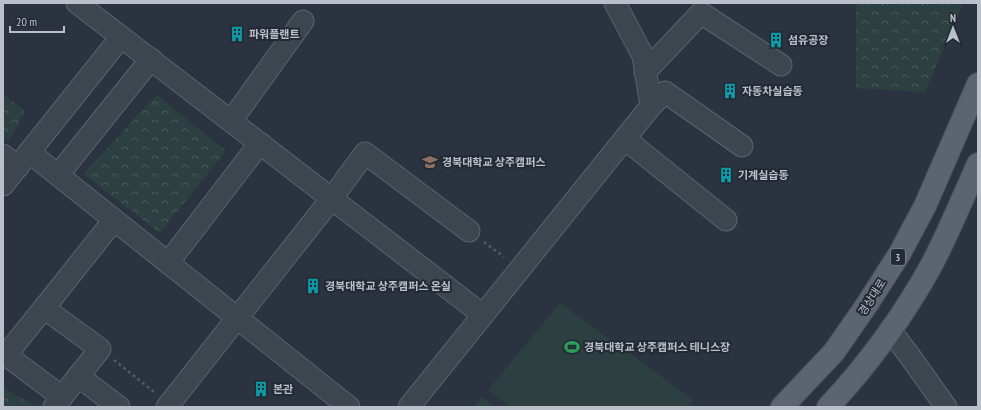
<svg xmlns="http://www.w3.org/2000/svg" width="981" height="410" font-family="'PT Sans Narrow','Noto Sans KR',sans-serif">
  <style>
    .grass { fill: #2d4041 }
    .forest { fill: url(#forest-crowns) }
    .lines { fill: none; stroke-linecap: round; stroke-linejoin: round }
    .minor-casing { stroke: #5b636c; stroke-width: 23 }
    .major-casing { stroke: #474e58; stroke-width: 24 }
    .path { stroke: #4c5c5f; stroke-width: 2.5; stroke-dasharray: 3 3; stroke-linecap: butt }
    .minor { stroke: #3d454f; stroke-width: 21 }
    .major { stroke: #5c646f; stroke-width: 22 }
    .labels { text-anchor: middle; stroke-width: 4; stroke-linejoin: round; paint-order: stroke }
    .shield { fill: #222a34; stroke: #8c939c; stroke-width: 1 }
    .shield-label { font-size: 10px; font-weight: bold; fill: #bac0c9 }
    .poi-label { font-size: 11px; font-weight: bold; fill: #bac0c9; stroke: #222a34; text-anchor: start }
    .street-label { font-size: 11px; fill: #bac0c9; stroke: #222a34 }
  </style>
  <defs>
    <pattern id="forest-crowns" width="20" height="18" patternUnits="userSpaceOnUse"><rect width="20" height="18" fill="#2d4041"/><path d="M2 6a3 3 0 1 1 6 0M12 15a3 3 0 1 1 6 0" fill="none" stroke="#495a5b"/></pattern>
  </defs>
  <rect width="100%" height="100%" fill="#2a333f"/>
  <!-- grass -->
  <g class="grass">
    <polygon points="560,303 694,400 688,407 511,407 488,390"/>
    <polygon points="482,397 494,407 473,407"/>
  </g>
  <!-- forest -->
  <g class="forest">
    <polygon points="856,3 963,3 925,92 856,88"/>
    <polygon points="3,94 25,111 9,141 3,136"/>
    <polygon points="157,95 226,151 160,233 83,174"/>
    <polygon points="3,388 38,407 3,407"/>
  </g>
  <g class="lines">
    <defs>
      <g id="minor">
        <polyline points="77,3 483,315"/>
        <polyline points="615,3 643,56 651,106"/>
        <polyline points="645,72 701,13 781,65"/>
        <polyline points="231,121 303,21"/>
        <polyline points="625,139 726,220"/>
        <polyline points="29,152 349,407"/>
        <polyline points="3,155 18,167"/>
        <polyline points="58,175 151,59"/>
        <polyline points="3,185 121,37"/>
        <polyline points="168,263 260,143"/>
        <polyline points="44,308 114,220"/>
        <polyline points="890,330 909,355 946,407"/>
        <polyline points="78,376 119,407"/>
        <polyline points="54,407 100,349 44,308 6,355 62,397"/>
        <polyline points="167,407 332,198 365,153 469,231"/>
        <polyline points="409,407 651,106 665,92 742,146"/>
      </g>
      <g id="major">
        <polyline points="782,407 834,352 868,303 900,253 925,206 978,84"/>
        <path d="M 828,407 C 867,366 905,314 932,264 C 949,232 963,197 978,164"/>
      </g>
    </defs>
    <!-- minor casing -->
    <use href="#minor" class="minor-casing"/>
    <!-- major casing -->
    <use href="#major" class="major-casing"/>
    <!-- path -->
    <g class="path">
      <polyline points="484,242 504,257"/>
      <polyline points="114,360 154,392"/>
    </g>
    <!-- minor -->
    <use href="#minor" class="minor"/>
    <!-- major -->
    <use href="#major" class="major"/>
  </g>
  <!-- icons -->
  <defs>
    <symbol id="building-bare" viewBox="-9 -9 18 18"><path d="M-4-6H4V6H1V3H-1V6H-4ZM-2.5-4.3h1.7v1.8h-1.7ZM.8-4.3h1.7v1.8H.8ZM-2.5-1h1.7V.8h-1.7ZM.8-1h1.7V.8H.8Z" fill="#0f9aa8" stroke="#222a34" stroke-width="2.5" paint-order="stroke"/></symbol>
    <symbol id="university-bare" viewBox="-9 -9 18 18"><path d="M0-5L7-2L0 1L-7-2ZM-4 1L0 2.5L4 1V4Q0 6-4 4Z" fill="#8d6e63" stroke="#222a34" stroke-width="2.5" paint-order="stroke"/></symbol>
    <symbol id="stadium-bare" viewBox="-9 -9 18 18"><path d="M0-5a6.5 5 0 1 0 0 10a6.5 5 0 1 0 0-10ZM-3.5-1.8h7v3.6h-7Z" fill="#2e9e5b" stroke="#222a34" stroke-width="2.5" paint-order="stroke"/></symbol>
  </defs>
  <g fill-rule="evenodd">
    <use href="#building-bare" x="226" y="23" width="22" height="22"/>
    <use href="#building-bare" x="765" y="29" width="22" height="22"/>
    <use href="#building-bare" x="719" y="80" width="22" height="22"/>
    <use href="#university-bare" x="419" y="151" width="22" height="22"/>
    <use href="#building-bare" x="715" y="164" width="22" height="22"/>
    <use href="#building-bare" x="302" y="275" width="22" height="22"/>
    <use href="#stadium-bare" x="561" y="336" width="22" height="22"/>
    <use href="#building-bare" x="250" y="378" width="22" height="22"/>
  </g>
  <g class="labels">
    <!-- shield labels -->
    <rect class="shield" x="891" y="249" width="14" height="16" rx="3"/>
    <g class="shield-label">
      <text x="898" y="261">3</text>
    </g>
    <!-- poi labels -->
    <g class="poi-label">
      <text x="249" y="38">파워플랜트</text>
      <text x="788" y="44">섬유공장</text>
      <text x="742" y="95">자동차실습동</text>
      <text x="442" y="166">경북대학교 상주캠퍼스</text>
      <text x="738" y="179">기계실습동</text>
      <text x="325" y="290">경북대학교 상주캠퍼스 온실</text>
      <text x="584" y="351">경북대학교 상주캠퍼스 테니스장</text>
      <text x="273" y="393">본관</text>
    </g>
    <!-- street labels -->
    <g class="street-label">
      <text transform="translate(872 297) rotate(-57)" y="4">경상대로</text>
    </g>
  </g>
  <!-- border -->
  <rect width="981" height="410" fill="none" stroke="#bac0c9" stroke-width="8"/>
  <!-- north arrow -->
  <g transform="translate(953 28)" stroke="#222a34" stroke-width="3" paint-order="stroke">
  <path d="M0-3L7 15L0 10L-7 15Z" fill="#bac0c9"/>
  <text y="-6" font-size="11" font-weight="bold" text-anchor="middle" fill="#bac0c9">N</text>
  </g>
  <!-- scale -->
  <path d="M10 26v6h54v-6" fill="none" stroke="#bac0c9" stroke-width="2"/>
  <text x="16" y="26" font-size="12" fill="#bac0c9" stroke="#222a34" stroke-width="3" paint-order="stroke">20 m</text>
</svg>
